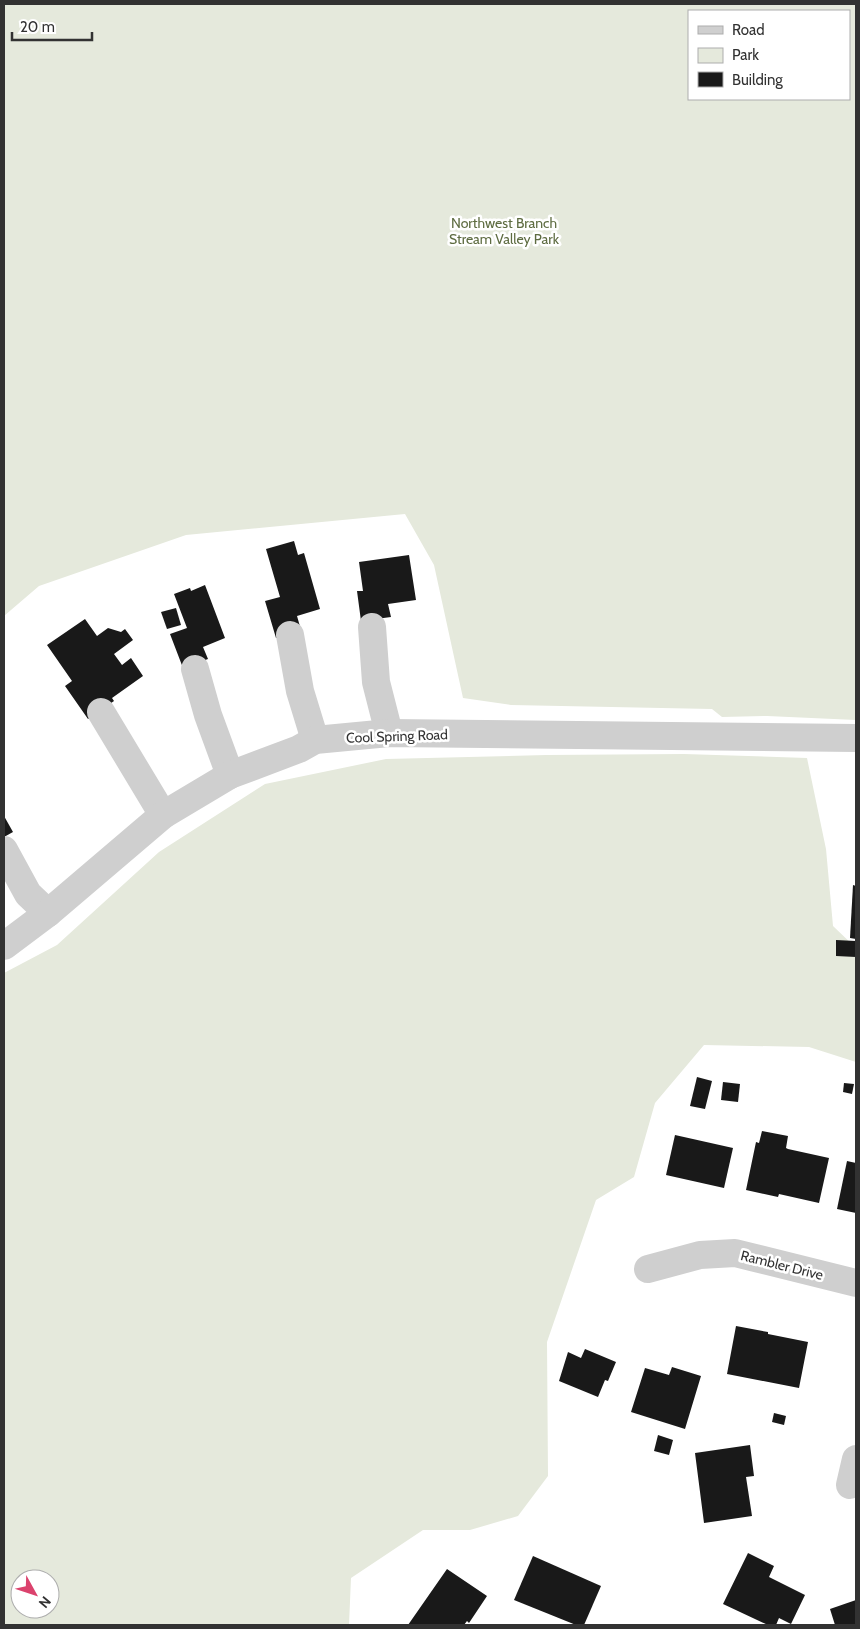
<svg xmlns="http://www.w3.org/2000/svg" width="860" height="1629" font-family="Cabin,sans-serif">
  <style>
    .green { fill: #e5e9dc; fill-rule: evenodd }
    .building { fill: #191919 }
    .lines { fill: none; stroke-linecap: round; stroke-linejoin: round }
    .minor { stroke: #cfcfcf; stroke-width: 28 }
    .labels { text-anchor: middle; stroke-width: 5; stroke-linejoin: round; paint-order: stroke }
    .park-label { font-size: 14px; fill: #5e6c41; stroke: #fff }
    .street-label { font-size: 14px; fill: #323232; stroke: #fff }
  </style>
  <rect width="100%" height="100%" fill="#fff"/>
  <!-- green -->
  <g class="green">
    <path d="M 4,4 L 856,4 L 856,720 L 767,716 L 722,717 L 712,709 L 511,705 L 463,698 L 434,565 L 405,514 L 186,535 L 39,586 L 4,616 ZM 689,11 L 849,11 L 849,99 L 689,99 Z"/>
    <path d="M 684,754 L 807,758 L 826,849 L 833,926 L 856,948 L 856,1062 L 809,1047 L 704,1045 L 655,1103 L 634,1177 L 596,1200 L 547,1342 L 548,1476 L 518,1516 L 470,1530 L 423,1530 L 351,1578 L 349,1625 L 4,1625 L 4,973 L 57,945 L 159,852 L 265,784 L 386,759 L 546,755 ZM 20,1579 L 50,1579 L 50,1609 L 20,1609 Z"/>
  </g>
  <!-- building -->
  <g class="building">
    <polygon points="294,541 298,555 304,553 320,609 297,616 301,630 276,638 265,601 280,597 266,549"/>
    <polygon points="409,555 416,600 388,604 391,617 361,621 357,591 363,591 359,562"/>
    <polygon points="205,585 225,638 203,647 208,659 183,668 170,634 187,628 174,594 190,588 191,591"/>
    <polygon points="176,608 181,625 167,629 161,612"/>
    <polygon points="85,619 97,636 108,628 121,632 125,629 133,640 114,654 122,665 131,658 143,676 112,698 114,701 88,719 65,686 72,681 47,645"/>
    <polygon points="4,816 13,832 4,837"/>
    <polygon points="853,885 856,886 856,939 850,938"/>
    <polygon points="836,940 856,941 856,957 836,956"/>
    <polygon points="697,1077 712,1081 705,1109 690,1106"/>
    <polygon points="723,1082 740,1084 738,1102 721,1100"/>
    <polygon points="844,1083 854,1084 852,1094 843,1092"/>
    <polygon points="762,1131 788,1136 786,1148 788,1149 829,1158 819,1203 779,1194 778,1197 746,1190 756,1142 759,1143"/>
    <polygon points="675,1135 733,1148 724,1188 666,1175"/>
    <polygon points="847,1161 856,1163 856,1213 837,1209"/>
    <polygon points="736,1326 768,1332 768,1334 808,1342 799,1388 727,1374"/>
    <polygon points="585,1349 616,1362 608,1381 605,1380 598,1397 559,1381 568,1352 581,1358"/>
    <polygon points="672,1367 701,1376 685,1429 631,1412 645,1368 669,1375"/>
    <polygon points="774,1413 786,1416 784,1425 772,1422"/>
    <polygon points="658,1435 673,1440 669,1455 654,1451"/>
    <polygon points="750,1445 754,1476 746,1477 752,1516 704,1523 695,1453"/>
    <polygon points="748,1553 774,1566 769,1577 805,1595 791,1624 779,1618 776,1625 768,1625 723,1604"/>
    <polygon points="533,1556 601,1586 584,1625 576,1625 514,1600"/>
    <polygon points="447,1569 487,1596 469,1623 467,1621 464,1625 408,1625"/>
    <polygon points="856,1600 856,1625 835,1625 830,1609"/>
  </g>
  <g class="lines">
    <!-- minor -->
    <g class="minor">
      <polyline points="372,627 376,682 389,733"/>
      <polyline points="290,635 300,691 315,740"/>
      <polyline points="195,669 208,715 230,775"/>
      <polyline points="101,712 163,815"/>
      <polyline points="4,850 28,894 48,913"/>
      <polyline points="4,946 48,913 163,815 230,775 299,749 315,740 389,733 856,738"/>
      <polyline points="648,1269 700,1255 735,1253 856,1283"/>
      <polyline points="850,1485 856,1459"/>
    </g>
  </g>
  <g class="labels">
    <!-- park labels -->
    <g class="park-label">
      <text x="504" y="228">Northwest Branch<tspan x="504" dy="16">Stream Valley Park</tspan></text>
    </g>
    <!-- street labels -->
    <g class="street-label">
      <text transform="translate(397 736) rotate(-2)" y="5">Cool Spring Road</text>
      <text transform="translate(782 1265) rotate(14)" y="5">Rambler Drive</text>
    </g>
  </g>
  <!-- border -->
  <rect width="860" height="1629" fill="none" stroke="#323232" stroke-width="10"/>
  <!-- legend -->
  <rect x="688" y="10" width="162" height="90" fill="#ffffff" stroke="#adadad"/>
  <rect x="698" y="26" width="25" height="8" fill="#cfcfcf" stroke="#adadad"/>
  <text x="732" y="35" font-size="15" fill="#323232">Road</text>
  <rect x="698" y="48" width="25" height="15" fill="#e5e9dc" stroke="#adadad"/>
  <text x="732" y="60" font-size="15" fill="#323232">Park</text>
  <rect x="698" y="72" width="25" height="15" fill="#191919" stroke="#adadad"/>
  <text x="732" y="85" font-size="15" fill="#323232">Building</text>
  <!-- north arrow -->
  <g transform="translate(35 1594) rotate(130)"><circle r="24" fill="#ffffff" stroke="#adadad"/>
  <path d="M0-4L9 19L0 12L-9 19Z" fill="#db426d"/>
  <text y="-8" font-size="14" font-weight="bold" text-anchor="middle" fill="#323232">N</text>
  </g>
  <!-- scale -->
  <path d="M12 32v8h80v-8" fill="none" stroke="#323232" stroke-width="2.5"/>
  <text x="20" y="32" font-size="15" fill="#323232" stroke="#ffffff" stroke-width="4" paint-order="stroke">20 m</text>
</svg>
